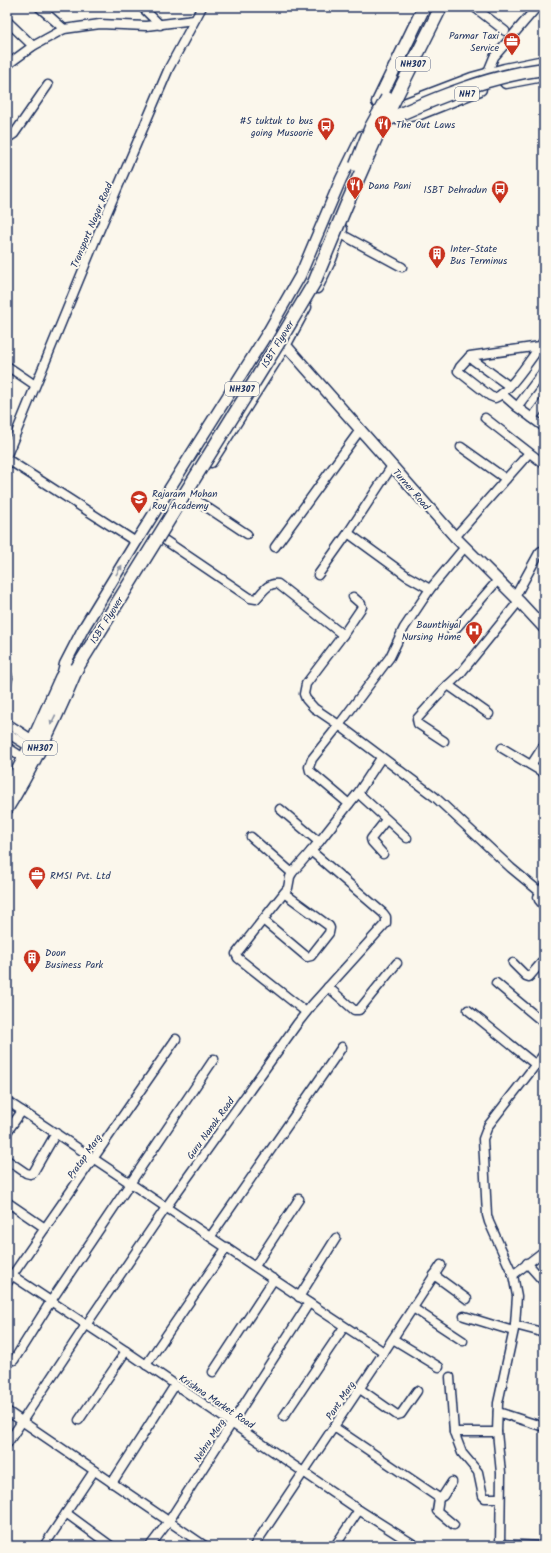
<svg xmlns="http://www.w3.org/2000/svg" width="551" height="1553" font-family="Kalam,sans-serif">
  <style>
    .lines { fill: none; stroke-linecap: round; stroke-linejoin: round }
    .minor-casing { stroke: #1b2f5e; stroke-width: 11 }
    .major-casing { stroke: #1b2f5e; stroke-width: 13 }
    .highway-casing { stroke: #1b2f5e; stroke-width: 15 }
    .minor { stroke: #fbf7ec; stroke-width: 8 }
    .major { stroke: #fbf7ec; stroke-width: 10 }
    .highway { stroke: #fbf7ec; stroke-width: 12 }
    .highway-bridge-casing { stroke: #1b2f5e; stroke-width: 15; stroke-linecap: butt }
    .highway-bridge { stroke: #fbf7ec; stroke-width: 12 }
    .oneway { fill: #8b93a5 }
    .labels { text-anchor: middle; stroke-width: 4; stroke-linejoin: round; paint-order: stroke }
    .shield { fill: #fbf7ec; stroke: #5e6b89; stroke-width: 1 }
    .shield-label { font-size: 9px; font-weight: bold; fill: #1b2f5e }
    .poi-label { font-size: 10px; fill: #1b2f5e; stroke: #fbf7ec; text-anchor: start }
    .street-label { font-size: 10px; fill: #1b2f5e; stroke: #fbf7ec }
  </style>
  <rect width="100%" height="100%" fill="#fbf7ec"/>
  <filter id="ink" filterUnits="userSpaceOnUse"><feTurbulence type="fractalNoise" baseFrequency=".025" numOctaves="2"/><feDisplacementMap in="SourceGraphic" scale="8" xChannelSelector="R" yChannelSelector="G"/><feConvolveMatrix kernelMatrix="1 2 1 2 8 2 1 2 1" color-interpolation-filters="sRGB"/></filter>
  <g filter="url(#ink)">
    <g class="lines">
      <defs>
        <g id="minor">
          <polyline points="39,7 64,29"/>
          <polyline points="142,7 160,25"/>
          <polyline points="474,7 505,31"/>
          <polyline points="7,21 33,46"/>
          <polyline points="7,65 33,46 64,29 100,24 146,26 194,20"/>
          <polyline points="487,74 494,57 537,7"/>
          <polyline points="7,135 11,136 14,134 48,85"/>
          <polyline points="341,234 402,267"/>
          <path d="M 540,346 L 470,356 L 460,367 L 458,371 L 490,396 L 495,398 C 510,392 533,355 544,341"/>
          <polyline points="469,357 509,386"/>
          <polyline points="7,366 35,385"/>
          <polyline points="502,394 517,407 544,427"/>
          <polyline points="517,407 544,371"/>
          <polyline points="485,418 544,464"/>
          <polyline points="532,418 544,402"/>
          <polyline points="461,447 506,479"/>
          <polyline points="7,455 97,236 169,68 202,7"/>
          <polyline points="7,459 136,542"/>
          <polyline points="190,496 247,534"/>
          <polyline points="348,533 407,576 430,589"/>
          <polyline points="455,537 529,453"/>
          <path d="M 163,539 L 250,598 L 256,599 C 262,593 268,582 278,584 L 343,635 L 362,607 L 361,604 L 353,597"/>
          <polyline points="275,547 360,430"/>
          <polyline points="318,575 348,533 392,466"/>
          <polyline points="515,597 539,553 541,551 544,551"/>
          <polyline points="452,633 498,580"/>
          <polyline points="343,635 306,684 304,694 306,699 314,708 339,725 435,797 511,868 540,892"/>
          <polyline points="7,674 8,678 7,682"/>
          <polyline points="448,685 489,714"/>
          <polyline points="7,723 33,740"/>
          <polyline points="7,733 30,747"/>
          <polyline points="444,741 418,724 417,719 444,689 460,674 519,601"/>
          <polyline points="7,747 24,758"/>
          <polyline points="502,748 544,773"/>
          <polyline points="531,765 544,745"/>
          <polyline points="358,793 407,838"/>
          <polyline points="349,804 358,793 381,758"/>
          <polyline points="280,809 319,842"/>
          <polyline points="251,837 292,873"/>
          <polyline points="383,854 372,842 371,839 386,820"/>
          <polyline points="544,886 538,897 539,900 544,906"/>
          <polyline points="263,920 307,957 311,956 329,933 330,928 329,926 284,893"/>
          <polyline points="513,963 526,976 529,977 542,962 544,962"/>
          <polyline points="496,983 544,1023"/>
          <polyline points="328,987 354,1010 359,1010 397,963"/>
          <polyline points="468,1010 536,1065"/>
          <polyline points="306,1012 238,958 236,954 288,888 290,877 292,873 319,842 349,804 310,771 309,767 312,759 339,725 390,657 404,628 430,589 465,547"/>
          <path d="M 7,1101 C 133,1184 257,1270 384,1352"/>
          <polyline points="7,1132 22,1111"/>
          <polyline points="7,1160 26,1173 30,1174 33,1173 56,1133"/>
          <polyline points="7,1202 45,1228"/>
          <polyline points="211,1236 342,1047"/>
          <polyline points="527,1263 544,1282"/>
          <polyline points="255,1266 299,1199"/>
          <polyline points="7,1272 126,1351 359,1510 416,1546"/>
          <polyline points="434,1275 467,1299"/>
          <polyline points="513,1275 544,1251"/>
          <polyline points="7,1283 176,1039"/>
          <polyline points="299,1297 336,1238"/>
          <polyline points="413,1308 463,1341"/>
          <polyline points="464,1316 513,1331"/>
          <polyline points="515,1325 538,1331 544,1334"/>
          <polyline points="393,1339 439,1367"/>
          <polyline points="14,1360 51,1301 214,1059"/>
          <polyline points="146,1365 227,1247"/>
          <polyline points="213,1372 274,1279"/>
          <polyline points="450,1377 454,1432 462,1453 478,1472 483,1496 485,1498 500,1498"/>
          <polyline points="360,1389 397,1415 401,1414 417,1391"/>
          <polyline points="7,1411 205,1546"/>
          <polyline points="498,1412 544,1427"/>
          <polyline points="284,1416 344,1327"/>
          <polyline points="79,1420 126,1351"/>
          <polyline points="334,1427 439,1498 443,1496 452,1482"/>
          <polyline points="454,1432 497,1432"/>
          <polyline points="7,1444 86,1325 167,1206 297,1024 312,1005 386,923 386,917 383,913 311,851"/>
          <polyline points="112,1483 175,1385"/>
          <polyline points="439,1498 437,1511 454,1525"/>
          <polyline points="66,1513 111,1546"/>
          <polyline points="500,1544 544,1546"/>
          <polyline points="44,1546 94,1471"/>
          <polyline points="150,1546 169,1521 309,1303"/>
          <polyline points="254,1546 384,1352 441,1265"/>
          <polyline points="335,1546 359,1510"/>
          <polyline points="500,1546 501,1473 497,1432 498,1403 515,1325 517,1296 513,1275 489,1222 487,1215 483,1139 488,1126 544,1054"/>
        </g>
        <g id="major">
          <polyline points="317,288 331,259 342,229"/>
          <polyline points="268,332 289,349 455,537 519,601 544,628"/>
          <polyline points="211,462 285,346 306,307"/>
          <polyline points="63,672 65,664 83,629 136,542 268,332 300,276 341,179 362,136"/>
        </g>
        <g id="highway">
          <polyline points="506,82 543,75"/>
          <polyline points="378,102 424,7"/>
          <polyline points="396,108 472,79 505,70 544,62"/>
          <polyline points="398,117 420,113 480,89"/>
          <polyline points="7,791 30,747 61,678 69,665"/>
          <path d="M 7,808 C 33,766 58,714 77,668"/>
        </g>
      </defs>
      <!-- minor casing -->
      <use href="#minor" class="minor-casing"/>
      <!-- major casing -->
      <use href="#major" class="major-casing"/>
      <!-- highway casing -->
      <use href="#highway" class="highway-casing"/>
      <!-- minor -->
      <use href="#minor" class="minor"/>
      <!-- major -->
      <use href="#major" class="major"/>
      <!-- highway -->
      <use href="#highway" class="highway"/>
      <defs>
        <g id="highway-bridge">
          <path d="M 385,121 C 435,98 489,76 544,69"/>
          <polyline points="356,165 371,127 387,98"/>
          <polyline points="77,668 279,342 314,283 346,206 379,131 441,7"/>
        </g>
      </defs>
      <!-- highway-bridge casing -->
      <use href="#highway-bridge" class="highway-bridge-casing"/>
      <!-- highway-bridge -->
      <use href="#highway-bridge" class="highway-bridge"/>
    </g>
    <!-- one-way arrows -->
    <defs><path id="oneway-solid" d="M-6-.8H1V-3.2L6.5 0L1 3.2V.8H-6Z"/></defs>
    <g class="oneway">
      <use href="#oneway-solid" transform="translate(119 570) rotate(-59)"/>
      <use href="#oneway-solid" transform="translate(53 720) rotate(116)"/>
    </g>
  </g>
  <!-- icons -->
  <defs>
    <symbol id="office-pin" viewBox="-11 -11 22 30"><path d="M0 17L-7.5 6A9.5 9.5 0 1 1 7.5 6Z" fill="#c8321e" stroke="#fbf7ec"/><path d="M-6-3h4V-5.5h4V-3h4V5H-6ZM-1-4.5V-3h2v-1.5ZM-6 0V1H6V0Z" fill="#fff"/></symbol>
    <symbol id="restaurant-pin" viewBox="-11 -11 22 30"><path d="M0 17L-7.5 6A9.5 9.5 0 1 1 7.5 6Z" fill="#c8321e" stroke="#fbf7ec"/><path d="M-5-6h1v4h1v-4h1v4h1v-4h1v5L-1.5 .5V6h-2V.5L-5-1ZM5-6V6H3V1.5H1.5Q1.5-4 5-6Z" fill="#fff"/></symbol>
    <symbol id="bus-pin" viewBox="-11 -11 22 30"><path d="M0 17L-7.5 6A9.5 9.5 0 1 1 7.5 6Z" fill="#c8321e" stroke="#fbf7ec"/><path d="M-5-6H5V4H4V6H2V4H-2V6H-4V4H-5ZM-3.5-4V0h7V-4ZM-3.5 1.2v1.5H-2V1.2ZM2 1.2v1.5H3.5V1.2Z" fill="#fff"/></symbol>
    <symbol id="building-pin" viewBox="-11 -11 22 30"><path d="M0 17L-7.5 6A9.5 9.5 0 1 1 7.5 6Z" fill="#c8321e" stroke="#fbf7ec"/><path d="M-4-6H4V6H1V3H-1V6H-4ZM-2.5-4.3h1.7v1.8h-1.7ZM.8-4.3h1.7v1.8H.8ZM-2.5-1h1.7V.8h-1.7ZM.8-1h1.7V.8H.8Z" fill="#fff"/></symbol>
    <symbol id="school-pin" viewBox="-11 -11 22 30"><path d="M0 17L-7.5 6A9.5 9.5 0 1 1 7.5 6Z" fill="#c8321e" stroke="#fbf7ec"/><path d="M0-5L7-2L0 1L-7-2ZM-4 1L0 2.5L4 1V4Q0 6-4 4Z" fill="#fff"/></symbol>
    <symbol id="hospital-pin" viewBox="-11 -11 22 30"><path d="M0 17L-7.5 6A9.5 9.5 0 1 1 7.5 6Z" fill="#c8321e" stroke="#fbf7ec"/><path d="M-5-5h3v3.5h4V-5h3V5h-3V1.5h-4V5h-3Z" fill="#fff"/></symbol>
  </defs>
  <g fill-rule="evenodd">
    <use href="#office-pin" x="502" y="31" width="20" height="27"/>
    <use href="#restaurant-pin" x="373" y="114" width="20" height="27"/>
    <use href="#bus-pin" x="316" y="116" width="20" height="27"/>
    <use href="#restaurant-pin" x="345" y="175" width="20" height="27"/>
    <use href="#bus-pin" x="490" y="179" width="20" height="27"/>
    <use href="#building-pin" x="427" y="244" width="20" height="27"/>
    <use href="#school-pin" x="129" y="489" width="20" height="27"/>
    <use href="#hospital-pin" x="464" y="620" width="20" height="27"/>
    <use href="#office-pin" x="27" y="865" width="20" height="27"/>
    <use href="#building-pin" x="22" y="948" width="20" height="27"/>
  </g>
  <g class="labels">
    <!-- shield labels -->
    <g class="shield">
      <rect x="396" y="57" width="34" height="14" rx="3"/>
      <rect x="455" y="87" width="24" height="14" rx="3"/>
      <rect x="225" y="382" width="34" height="14" rx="3"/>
      <rect x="23" y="741" width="34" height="14" rx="3"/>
    </g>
    <g class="shield-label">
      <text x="413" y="67">NH307</text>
      <text x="467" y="97">NH7</text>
      <text x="242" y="392">NH307</text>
      <text x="40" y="751">NH307</text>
    </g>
    <!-- poi labels -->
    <g class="poi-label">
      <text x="499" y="39" text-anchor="end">Parmar Taxi<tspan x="499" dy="12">Service</tspan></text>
      <text x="313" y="124" text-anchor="end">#5 tuktuk to bus<tspan x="313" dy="12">going Musoorie</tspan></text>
      <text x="396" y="128">The Out Laws</text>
      <text x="368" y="189">Dana Pani</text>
      <text x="487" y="193" text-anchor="end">ISBT Dehradun</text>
      <text x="450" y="252">Inter-State<tspan x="450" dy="12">Bus Terminus</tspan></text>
      <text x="152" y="497">Rajaram Mohan<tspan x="152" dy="12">Roy Academy</tspan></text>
      <text x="461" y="628" text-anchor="end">Baunthiyal<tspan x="461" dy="12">Nursing Home</tspan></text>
      <text x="50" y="879">RMSI Pvt. Ltd</text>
      <text x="45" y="956">Doon<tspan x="45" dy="12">Business Park</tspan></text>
    </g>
    <!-- street labels -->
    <g class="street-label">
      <text transform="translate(91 225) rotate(-67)" y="4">Transport Nagar Road</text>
      <text transform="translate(277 344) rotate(-59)" y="4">ISBT Flyover</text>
      <text transform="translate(412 489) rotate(49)" y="4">Turner Road</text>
      <text transform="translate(106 620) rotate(-58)" y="4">ISBT Flyover</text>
      <text transform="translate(210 1128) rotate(-54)" y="4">Guru Nanak Road</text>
      <text transform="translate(84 1156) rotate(-55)" y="4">Pratap Marg</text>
      <text transform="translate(340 1400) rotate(-56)" y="4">Pant Marg</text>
      <text transform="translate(217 1401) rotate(34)" y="4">Krishna Market Road</text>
      <text transform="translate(209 1440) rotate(-57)" y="4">Nehru Marg</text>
    </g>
  </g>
  <!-- margin -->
  <rect width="551" height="1553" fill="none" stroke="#fbf7ec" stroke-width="24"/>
  <rect x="12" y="12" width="527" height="1529" fill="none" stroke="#1b2f5e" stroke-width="1.5" filter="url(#ink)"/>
</svg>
